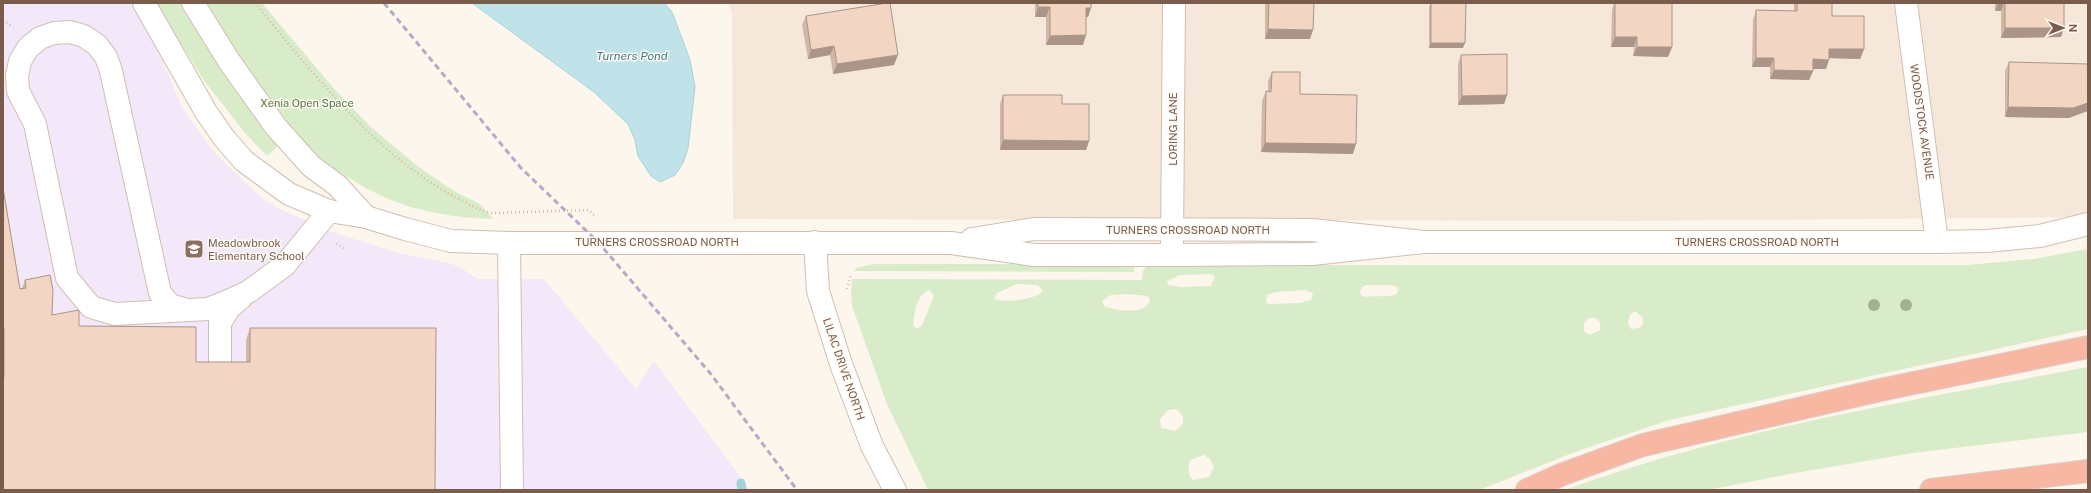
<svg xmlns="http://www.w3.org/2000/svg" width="2091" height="493" font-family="'Public Sans',sans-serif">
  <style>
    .residential { fill: #f5e8da }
    .education { fill: #f3e8fa }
    .green { fill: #d8ecc9; fill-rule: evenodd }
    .water { fill: #bfe3e8; stroke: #a5d3da }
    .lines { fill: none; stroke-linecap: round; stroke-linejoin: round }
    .stream { stroke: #a5d3da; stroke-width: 9 }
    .minor-casing { stroke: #d1beb0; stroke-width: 24 }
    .highway-casing { stroke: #dad1cd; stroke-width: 24 }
    .path { stroke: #d9b8a5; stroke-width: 2.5; stroke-dasharray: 1 3; stroke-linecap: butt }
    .minor { stroke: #fff; stroke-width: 22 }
    .highway { stroke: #f7b7a3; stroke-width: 22 }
    .rail { stroke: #b9a8c9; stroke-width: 3; stroke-dasharray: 6 4; stroke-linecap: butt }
    .tree { fill: #a0b28e }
    .wall { fill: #d1b7a8 }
    .shaded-wall { fill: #aa9588 }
    .building { fill: #f3d5c3; stroke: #aa9588 }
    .labels { text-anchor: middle; stroke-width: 3; stroke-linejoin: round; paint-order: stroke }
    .park-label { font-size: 11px; fill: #537a41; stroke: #fffaf3 }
    .street-label { font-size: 11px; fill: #7a5c4d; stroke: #fffaf3 }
    .education-label { font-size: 11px; fill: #785e54; stroke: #fffaf3; text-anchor: start }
    .water-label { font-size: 12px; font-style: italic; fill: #437c86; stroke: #fffaf3 }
  </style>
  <rect width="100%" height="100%" fill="#fdf6ec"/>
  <!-- residential -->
  <polygon class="residential" points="727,3 2088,3 2088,217 1636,221 733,219 732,12"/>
  <!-- education -->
  <polygon class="education" points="3,3 132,3 149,30 183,109 213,151 243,181 266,201 282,210 332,232 398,253 449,263 460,267 477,279 544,279 636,389 654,361 750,490 3,490"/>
  <!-- green -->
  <g class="green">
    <polygon points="155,3 182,3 245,102 278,146 267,156 245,133 205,82"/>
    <path d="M 205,3 L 262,3 L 336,91 L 371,127 L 416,165 L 454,191 L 480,204 L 493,219 C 474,218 455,217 436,213 C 369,201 305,155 267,100 C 245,69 225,35 205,3 Z"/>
    <path d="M 2088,249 L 2088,329 L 1669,420 L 1575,452 L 1479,490 L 928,490 L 887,404 L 852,306 L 851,292 L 852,279 L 1142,280 L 1143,271 L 1147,265 L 1968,265 L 2033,259 ZM 1210,274 L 1215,276 L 1211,286 L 1182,287 L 1168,285 L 1167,281 L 1180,275 ZM 1017,284 L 1038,285 L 1043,291 C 1036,300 1004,303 994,299 L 997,293 ZM 1366,285 L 1393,285 L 1398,288 L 1397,294 C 1386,298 1375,295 1364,297 L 1360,294 L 1361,288 ZM 929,290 L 934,296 L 922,325 L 917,329 L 913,325 C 915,312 915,297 929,290 ZM 1305,290 L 1313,293 L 1311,300 L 1300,303 L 1269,304 L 1266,302 L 1267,295 L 1276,292 ZM 1127,294 L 1148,296 L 1150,301 C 1145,315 1115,311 1104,306 L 1102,301 L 1111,295 ZM 1635,311 L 1643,318 L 1643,324 L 1639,328 L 1631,329 L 1628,323 L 1630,315 ZM 1589,318 L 1595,318 L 1600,322 L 1600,330 L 1589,335 L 1584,331 L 1584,323 ZM 1176,409 L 1183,416 L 1183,424 L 1175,431 L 1161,428 L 1160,419 L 1168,410 ZM 1204,455 L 1210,459 L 1214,467 L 1209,477 L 1193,480 C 1187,474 1188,468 1190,460 Z"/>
    <polygon points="874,264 1134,264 1134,272 854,271 856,268"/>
    <path d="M 2088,367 L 2088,432 L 1913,453 L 1795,473 L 1707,490 L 1565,490 C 1734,428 1912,401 2088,367 Z"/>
  </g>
  <!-- water -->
  <polygon class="water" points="472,3 664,3 672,12 690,60 695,87 688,148 683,163 675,175 660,182 651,176 638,156 635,140 628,124 594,92"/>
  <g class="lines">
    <!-- stream -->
    <polyline class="stream" points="741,483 742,490"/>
    <defs>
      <g id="minor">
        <polyline points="144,3 206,112 224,138 244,161 289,194 329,211 366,217 405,229 451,241 509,243 951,243 1034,255 1172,255 1312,254 1424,242"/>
        <polyline points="193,3 229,61 276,127 311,166 338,186 366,217"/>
        <polyline points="1906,3 1937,242"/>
        <polyline points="972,239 1034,229 1312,230 1424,242 1937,242 1987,241 2040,236 2088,224"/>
        <polyline points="815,242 818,291 841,364 872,446 895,490"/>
        <polyline points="509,243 512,490"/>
        <polyline points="1172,244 1174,3"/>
        <polyline points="187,310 170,305 160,293 111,71 106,57 97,45 84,36 70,32 54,33 40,38 28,48 20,61 17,76 18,91 35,124 67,278 91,307 115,314 208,309 226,302 248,292 285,265 329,211"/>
        <polyline points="220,375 220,323 230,307 241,298"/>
      </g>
      <g id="highway">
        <polyline points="1527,490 1563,474 1643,445 1880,390 2088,347"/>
        <polyline points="1931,490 2088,471"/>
      </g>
    </defs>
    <!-- minor casing -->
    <use href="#minor" class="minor-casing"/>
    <!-- highway casing -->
    <use href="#highway" class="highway-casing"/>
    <!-- path -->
    <g class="path">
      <path d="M 255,3 C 312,72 378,158 459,199 C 470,205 480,211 492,213 L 589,210 L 595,216"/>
      <polyline points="3,20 13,27"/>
      <polyline points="336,244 346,249"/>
      <polyline points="847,289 851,274"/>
    </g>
    <!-- minor -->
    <use href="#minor" class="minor"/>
    <!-- highway -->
    <use href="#highway" class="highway"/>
    <!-- rail -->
    <polyline class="rail" points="384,3 521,168 598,242 710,373 797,490"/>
  </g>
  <!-- trees -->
  <g class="tree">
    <circle cx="1874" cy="305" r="6"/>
    <circle cx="1906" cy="305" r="6"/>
  </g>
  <!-- wall -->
  <g class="wall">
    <polygon points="1035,3 1091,3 1088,17 1086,17 1083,45 1046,45 1046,17 1035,17"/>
    <polygon points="1265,3 1314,3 1310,39 1265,39"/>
    <polygon points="1431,3 1466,3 1463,48 1429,48 1429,7"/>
    <polygon points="1614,3 1672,3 1672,47 1668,57 1633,56 1634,47 1611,47 1612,10"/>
    <polygon points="1794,3 1832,3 1832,16 1864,49 1860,59 1829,58 1826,69 1813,69 1813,71 1809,80 1770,79 1770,67 1752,67 1753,20 1756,10 1794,11"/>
    <polygon points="1995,3 2064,3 2061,37 2001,38 2001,11 1995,11"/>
    <polygon points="806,16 894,65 833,74 830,55 808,59 802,25"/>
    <polygon points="1461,55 1507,95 1504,104 1458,105 1458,64"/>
    <polygon points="2009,62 2069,118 2005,117 2005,71"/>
    <polygon points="1272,72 1300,94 1353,154 1261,152 1262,101 1266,91 1268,92 1268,81"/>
    <polygon points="1003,95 1062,104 1089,141 1086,150 1000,150 1000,104"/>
    <polygon points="3,188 20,289 22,288 25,280 52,315 79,326 196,362 246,362 246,340 250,328 435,490 3,490"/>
  </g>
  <!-- shaded-wall -->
  <g class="shaded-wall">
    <polygon points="1998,3 2004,3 2001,11 1995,11"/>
    <polygon points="1038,7 1050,7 1046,17 1035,17"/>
    <polygon points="1086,8 1091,8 1088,17 1083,17"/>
    <polygon points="2005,28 2064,28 2061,37 2001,38"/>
    <polygon points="1268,29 1313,30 1310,39 1265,39"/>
    <polygon points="1086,35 1083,45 1046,45 1050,36"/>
    <polygon points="1615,37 1637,37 1634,47 1611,47"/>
    <polygon points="1431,43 1465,43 1463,48 1429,48"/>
    <polygon points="834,46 830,55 808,59 811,50"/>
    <polygon points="1637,47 1672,47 1668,57 1633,56"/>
    <polygon points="1829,49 1864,49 1860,59 1826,58"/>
    <polygon points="898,55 894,65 833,74 837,64"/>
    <polygon points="1756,58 1774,58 1770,67 1752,67"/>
    <polygon points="1813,59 1829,60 1826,69 1809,69"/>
    <polygon points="1774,70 1813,71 1809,80 1770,79"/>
    <polygon points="1507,95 1504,104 1458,105 1462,96"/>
    <polygon points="2088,103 2088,111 2069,118 2005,117 2008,107"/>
    <polygon points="1003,140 1089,141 1086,150 1000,150"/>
    <polygon points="1265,143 1356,144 1353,154 1261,152"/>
  </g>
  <!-- building -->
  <g class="building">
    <polygon points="887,3 890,3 898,55 837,64 834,46 811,50 806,16"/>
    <polygon points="1038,3 1091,3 1091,8 1086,8 1086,35 1050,36 1050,7 1038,7"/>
    <polygon points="1269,3 1314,3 1313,30 1268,29"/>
    <polygon points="1431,3 1466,3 1465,43 1431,43"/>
    <polygon points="1615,3 1672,3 1672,47 1637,47 1637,37 1615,37"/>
    <polygon points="1797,3 1832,3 1832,16 1864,16 1864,49 1829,49 1829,60 1813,59 1813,71 1774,70 1774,58 1756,58 1756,10 1797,11"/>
    <rect x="2005" y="3" width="59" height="25"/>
    <polygon points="1507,54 1507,95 1462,96 1461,55"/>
    <polygon points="2009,62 2088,64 2088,103 2073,108 2008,107"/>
    <polygon points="1272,72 1300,72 1300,94 1357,95 1356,144 1265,143 1266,91 1271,92"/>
    <polygon points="1003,95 1062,95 1062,104 1089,104 1089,141 1003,140"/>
    <polygon points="3,188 20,289 26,288 25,280 50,275 53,290 52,315 79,310 79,326 196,327 196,362 250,362 250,328 436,328 435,490 3,490 3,377 4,377 4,328 3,328"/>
  </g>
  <!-- icons -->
  <defs>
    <symbol id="school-square" viewBox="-11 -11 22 22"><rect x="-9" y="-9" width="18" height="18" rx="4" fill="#8d6e63" stroke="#fffaf3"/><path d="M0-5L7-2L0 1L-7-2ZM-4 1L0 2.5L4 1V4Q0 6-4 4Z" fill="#fff"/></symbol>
  </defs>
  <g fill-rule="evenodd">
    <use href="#school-square" x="183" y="238" width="22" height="22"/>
  </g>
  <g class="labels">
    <!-- park labels -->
    <g class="park-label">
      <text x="307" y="107">Xenia Open Space</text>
    </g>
    <!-- street labels -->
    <g class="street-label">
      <text transform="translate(1922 122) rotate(82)" y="4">WOODSTOCK AVENUE</text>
      <text transform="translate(1173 129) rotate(-90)" y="4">LORING LANE</text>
      <text x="1188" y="234">TURNERS CROSSROAD NORTH</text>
      <text x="657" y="246">TURNERS CROSSROAD NORTH</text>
      <text x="1757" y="246">TURNERS CROSSROAD NORTH</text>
      <text transform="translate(844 369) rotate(71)" y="4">LILAC DRIVE NORTH</text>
    </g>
    <!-- education labels -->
    <g class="education-label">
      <text x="208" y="247">Meadowbrook<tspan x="208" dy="13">Elementary School</tspan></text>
    </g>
    <!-- water labels -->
    <g class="water-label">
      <text x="632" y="60">Turners Pond</text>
    </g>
  </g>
  <!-- border -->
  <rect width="2091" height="493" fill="none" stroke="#7a5c4d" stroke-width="8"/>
  <!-- north arrow -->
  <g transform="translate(2063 28) rotate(90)" stroke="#fffaf3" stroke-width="3" paint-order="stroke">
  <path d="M0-3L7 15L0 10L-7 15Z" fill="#7a5c4d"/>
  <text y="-6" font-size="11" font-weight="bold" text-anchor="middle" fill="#7a5c4d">N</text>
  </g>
</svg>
